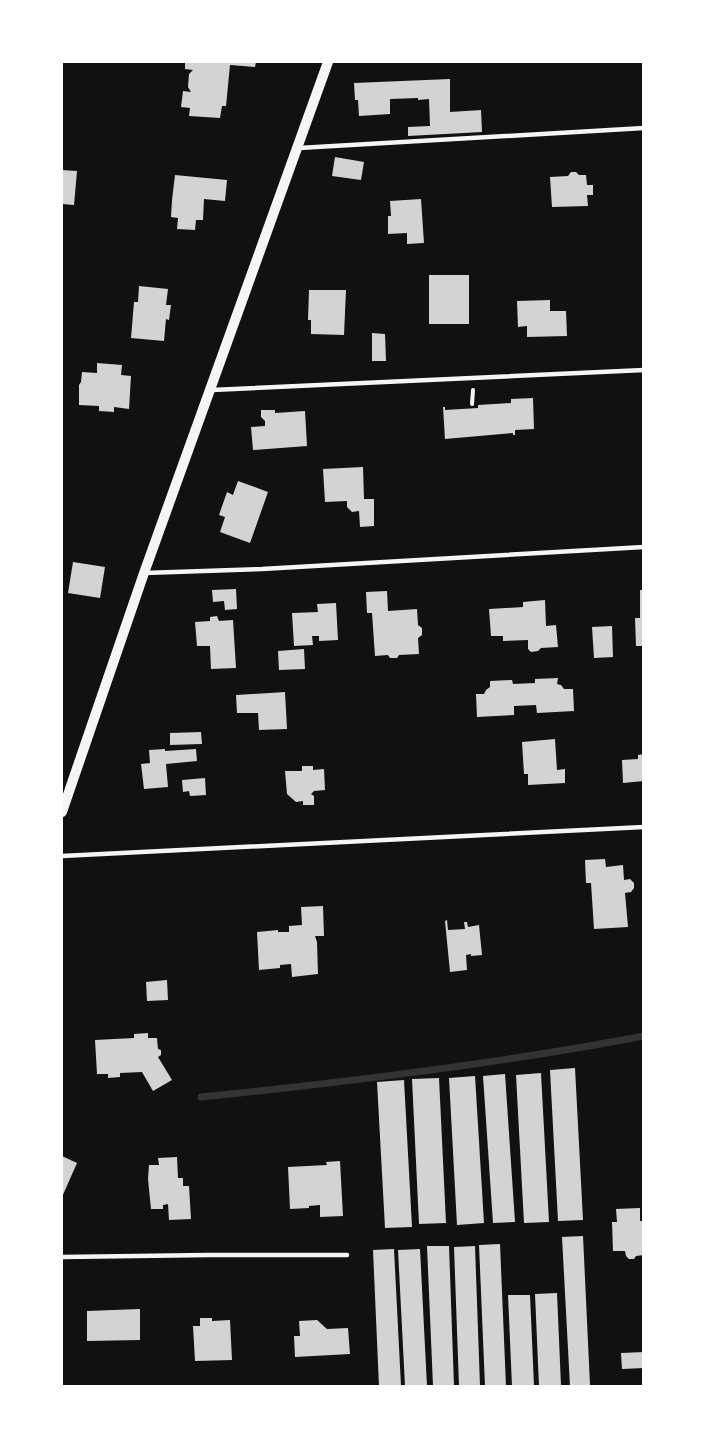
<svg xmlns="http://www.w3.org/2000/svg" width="705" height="1448" font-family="Literata,serif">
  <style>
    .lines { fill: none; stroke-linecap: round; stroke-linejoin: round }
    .stream { stroke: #333; stroke-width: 7 }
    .building { fill: #d3d3d3 }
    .path { stroke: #f5f5f5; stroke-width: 4 }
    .service { stroke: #f5f5f5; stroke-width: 4.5 }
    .tertiary { stroke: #f5f5f5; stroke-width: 10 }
  </style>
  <rect width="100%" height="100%" fill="#111"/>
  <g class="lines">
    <!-- stream -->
    <path class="stream" d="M 201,1097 C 349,1082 497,1064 644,1036"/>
  </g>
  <!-- building -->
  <g class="building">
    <polygon points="185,62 256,62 255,67 230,65 226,106 222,106 220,118 189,116 190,108 181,107 183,91 191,92 188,87 189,74 193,70 185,69"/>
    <polygon points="450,79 450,112 481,110 482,132 408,136 408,127 430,126 429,99 418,100 418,98 390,99 390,114 359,116 358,100 355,100 354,83"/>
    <polygon points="335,157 364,162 361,180 332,176"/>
    <polygon points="62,170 77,171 74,205 62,204"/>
    <polygon points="571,172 576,172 579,175 586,175 587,185 593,185 593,195 587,195 588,206 552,207 550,177 568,176"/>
    <polygon points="175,175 227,180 225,201 204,199 203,220 196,220 195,230 177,229 178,218 171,217 172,200"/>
    <polygon points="421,199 424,243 407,244 407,233 388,234 388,216 391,216 390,201"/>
    <rect x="429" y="275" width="40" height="49"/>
    <polygon points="139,286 168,289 166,305 171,305 169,320 166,319 164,341 131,338 134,302 138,302"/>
    <polygon points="309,290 346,290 344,335 311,334 311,320 308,320"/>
    <polygon points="550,300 550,311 566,311 567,336 527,337 527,326 518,327 517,301"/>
    <polygon points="372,333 385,334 386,361 372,361"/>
    <polygon points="97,363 122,365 121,375 131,376 129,409 114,407 114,412 99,411 99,406 79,405 79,385 81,382 82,372 97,373"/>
    <polygon points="533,398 534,429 515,430 515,435 513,435 513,433 445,439 443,407 445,407 445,410 478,408 478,405 511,403 511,399"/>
    <polygon points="261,410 275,410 275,413 305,411 307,446 253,450 251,427 265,426 265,421 261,417"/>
    <polygon points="363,467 364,499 374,499 374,526 360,527 359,511 352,512 347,507 347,501 325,502 323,469"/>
    <polygon points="238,481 268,492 250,543 220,532 225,517 219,515 227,492 233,495"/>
    <polygon points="73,562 105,567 100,598 68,593"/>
    <polygon points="236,589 237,609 225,610 224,601 213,602 212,590"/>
    <polygon points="640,590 644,590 644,646 636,646 635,618 640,618"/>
    <polygon points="387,591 388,611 417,609 418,625 422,628 422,635 418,638 419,654 399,655 397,658 390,658 388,655 375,656 372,613 367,613 366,592"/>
    <polygon points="545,600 546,626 556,625 558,647 541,648 538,651 531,652 528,649 528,640 503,641 503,636 491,636 489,609 523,607 523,602"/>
    <polygon points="336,603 338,640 319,641 319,636 312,636 313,645 294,646 292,613 318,612 317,604"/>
    <polygon points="217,616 219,621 233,620 236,668 211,669 210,646 197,646 195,622 210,621 210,617"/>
    <polygon points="612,626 613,657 594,658 592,627"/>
    <polygon points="304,649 305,669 279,670 278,651"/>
    <polygon points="558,678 557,684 561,685 564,689 573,689 574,711 537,713 536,705 514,706 514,715 477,717 476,694 484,694 486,690 490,687 490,681 512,680 513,684 535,683 535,679"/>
    <polygon points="285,692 287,729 259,730 258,713 237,713 236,695"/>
    <polygon points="201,732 202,744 170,745 170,733"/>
    <polygon points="555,739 557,770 565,769 565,783 528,785 528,774 524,774 522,742"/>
    <polygon points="165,749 165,751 196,749 197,761 166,764 168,787 144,789 141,764 150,763 149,750"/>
    <polygon points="644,754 644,781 623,783 622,760 638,759 638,755"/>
    <polygon points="302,766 313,766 313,770 324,769 325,790 314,791 311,794 314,796 314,805 303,805 303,801 296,802 287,794 285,771 302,771"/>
    <polygon points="205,778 206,795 190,796 189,791 183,792 182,780"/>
    <polygon points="605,859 606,867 623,865 624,880 630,879 634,883 634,888 631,892 625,893 628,927 594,929 591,883 586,883 585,860"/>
    <polygon points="323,906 324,936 315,936 317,942 318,974 292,977 291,964 280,965 280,968 259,970 257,932 278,930 278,932 289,932 289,926 302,925 301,907"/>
    <polygon points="447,920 448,930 465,929 464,922 467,922 468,927 479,925 482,955 471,956 471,954 466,955 467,970 450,972 445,921"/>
    <polygon points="167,980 168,1000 147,1001 146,982"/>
    <polygon points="148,1033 148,1038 157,1038 158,1049 161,1050 161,1055 158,1057 172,1080 153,1091 142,1072 120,1073 120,1077 108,1078 108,1074 97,1074 95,1040 134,1038 134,1034"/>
    <polygon points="575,1068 583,1220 558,1221 550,1070"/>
    <polygon points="541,1073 549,1222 524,1223 516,1075"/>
    <polygon points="505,1074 515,1222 493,1223 483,1076"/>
    <polygon points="475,1076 484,1223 457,1225 449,1078"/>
    <polygon points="439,1078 446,1223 419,1224 412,1079"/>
    <polygon points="404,1080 412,1227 385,1228 377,1082"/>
    <polygon points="62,1156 77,1163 62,1197"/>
    <polygon points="177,1157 178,1178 183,1178 183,1186 189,1186 191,1219 169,1220 168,1204 163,1205 163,1209 151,1209 148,1179 149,1165 159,1165 158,1158"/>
    <polygon points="340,1161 343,1216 320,1217 320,1205 309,1206 309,1208 290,1209 288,1167 327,1165 326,1162"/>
    <polygon points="640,1208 640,1221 644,1221 644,1255 636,1256 634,1259 629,1259 626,1256 625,1251 613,1251 612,1222 617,1222 616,1209"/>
    <polygon points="583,1236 590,1385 570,1386 562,1237"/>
    <polygon points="500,1244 506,1386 485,1386 479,1245"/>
    <polygon points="427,1246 449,1246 454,1386 433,1386"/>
    <polygon points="475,1246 480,1386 459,1386 454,1247"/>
    <polygon points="394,1249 401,1386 379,1386 373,1250"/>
    <polygon points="420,1249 427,1386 405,1386 398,1250"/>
    <polygon points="557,1293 561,1386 539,1386 535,1294"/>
    <polygon points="508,1295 530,1295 534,1386 512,1386"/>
    <polygon points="140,1309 140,1340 87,1341 87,1311"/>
    <polygon points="200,1318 212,1318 212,1321 230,1320 232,1360 195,1361 193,1326 200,1326"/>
    <polygon points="317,1320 327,1329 348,1328 350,1354 295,1357 294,1336 300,1336 299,1321"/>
    <polygon points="644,1352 644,1368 622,1369 621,1353"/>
  </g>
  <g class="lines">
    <!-- path -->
    <polyline class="path" points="472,404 473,390"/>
    <!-- service -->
    <g class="service">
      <polyline points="299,148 644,128"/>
      <polyline points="212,390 644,370"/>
      <polyline points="144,573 262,569 644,547"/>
      <polyline points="62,856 644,827"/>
      <polyline points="62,1257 209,1255 347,1255"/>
    </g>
    <!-- tertiary -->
    <polyline class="tertiary" points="62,812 144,573 328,62"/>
  </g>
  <!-- border -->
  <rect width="705" height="1448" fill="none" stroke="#ffffff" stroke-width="126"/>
</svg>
